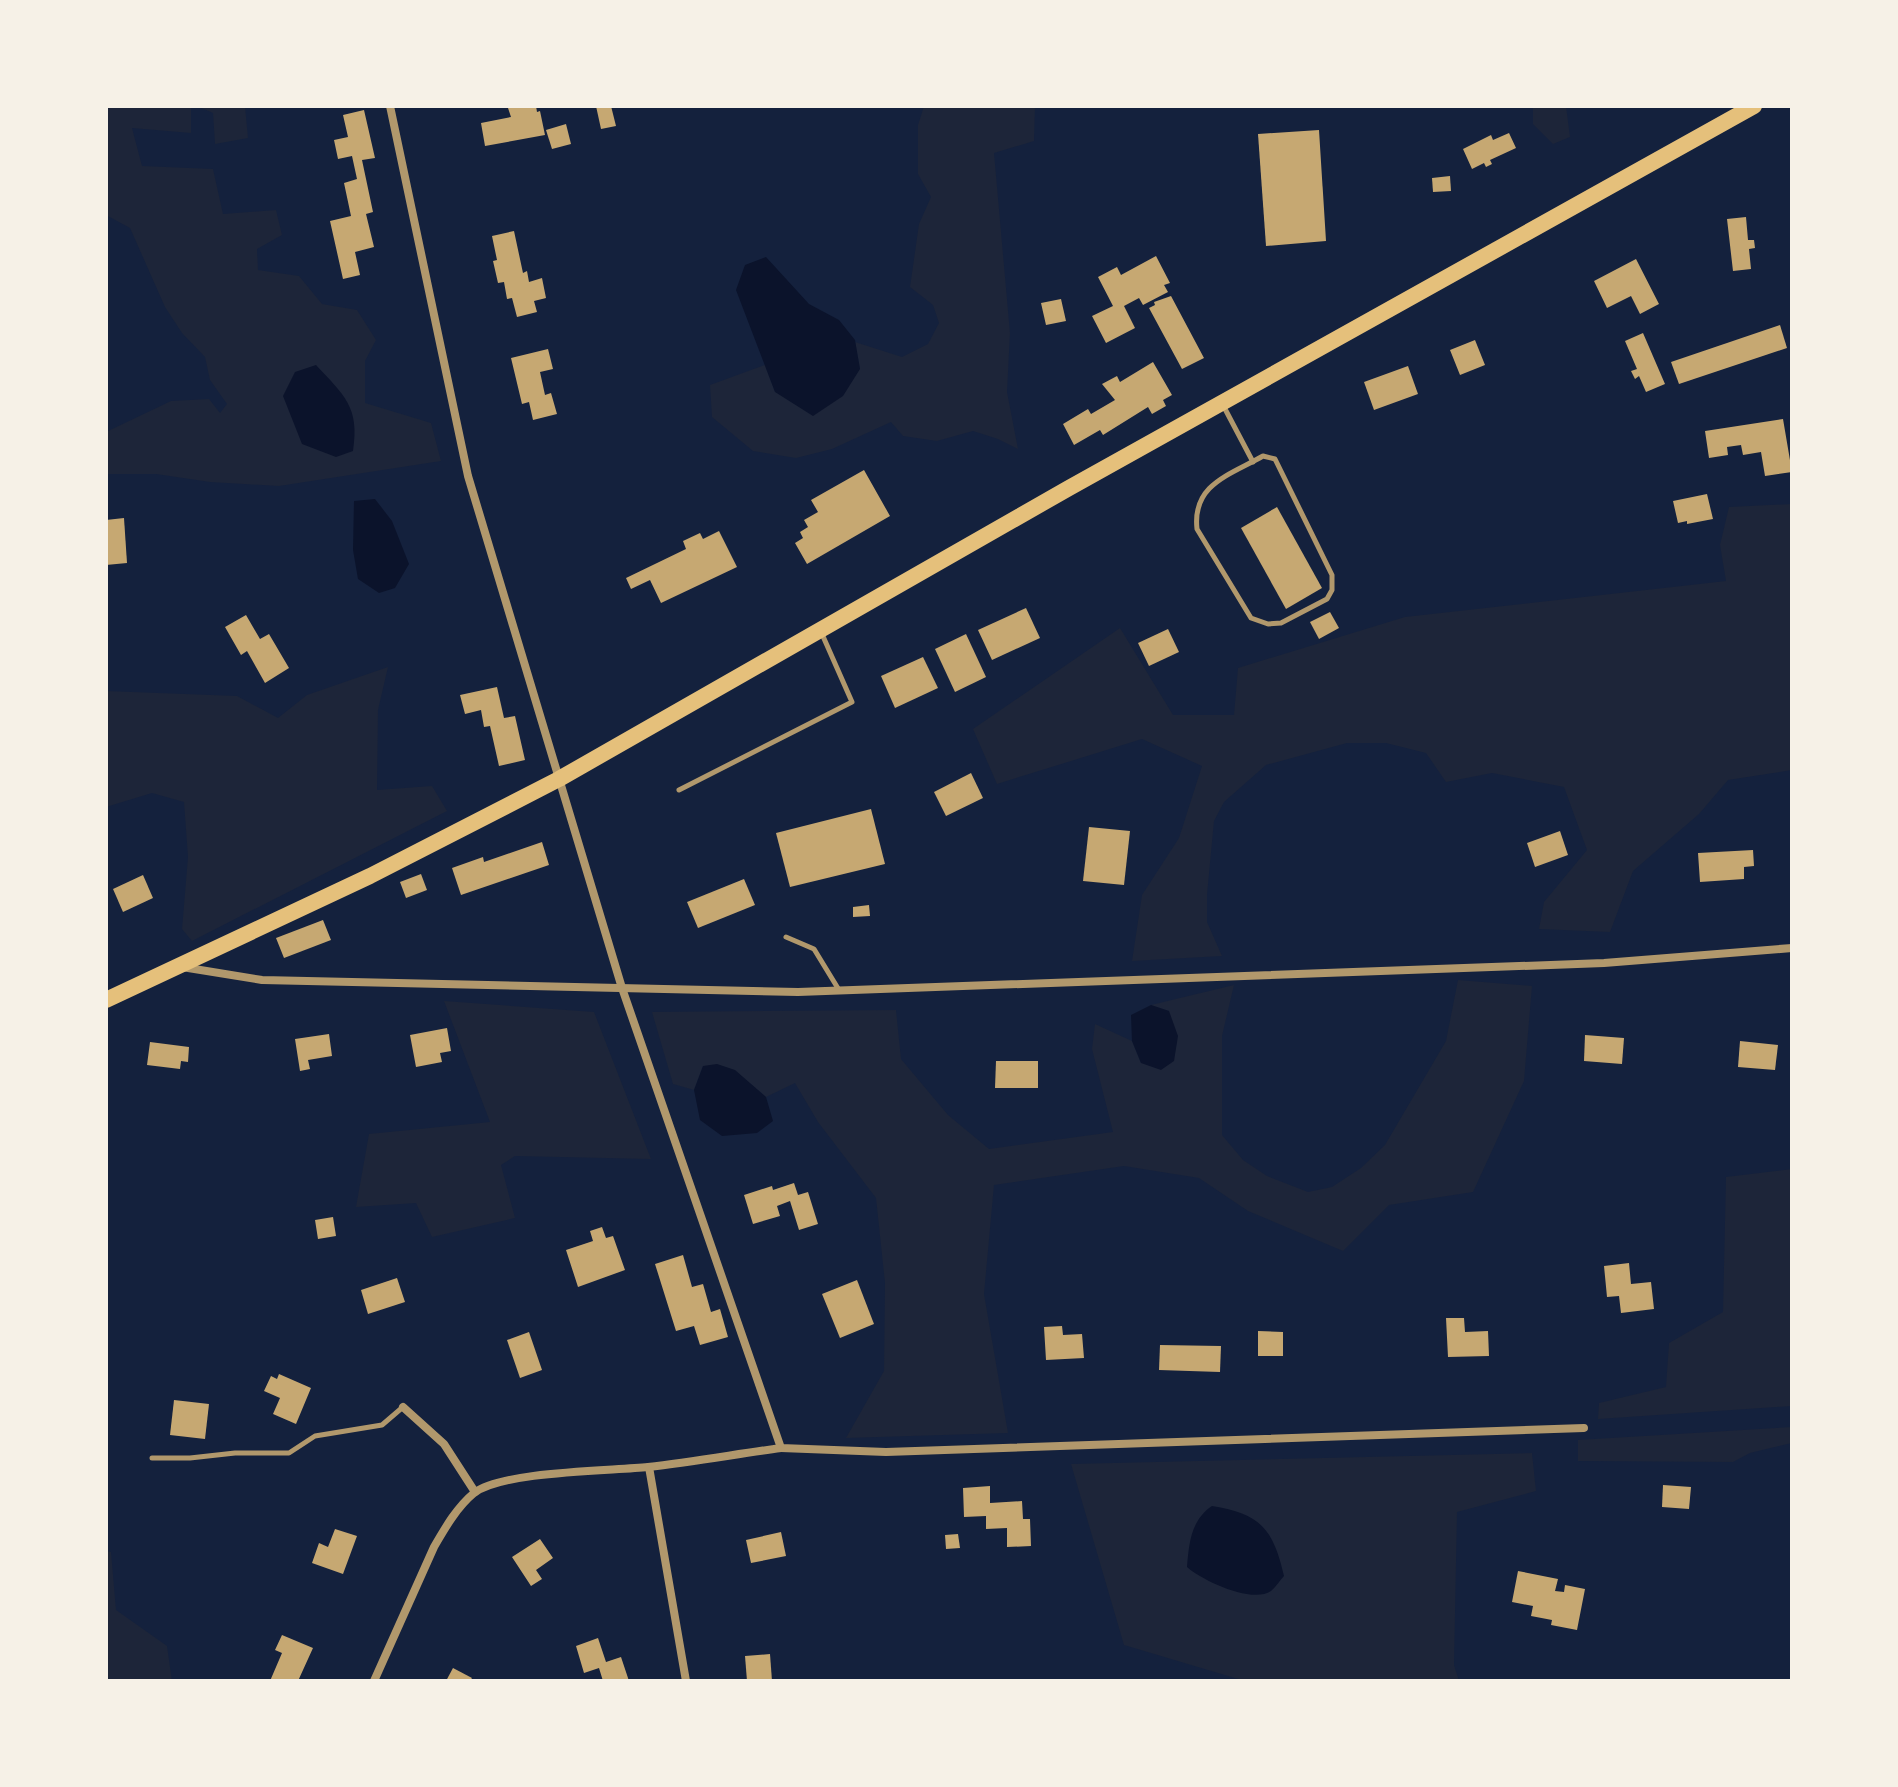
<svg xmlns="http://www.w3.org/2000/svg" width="1898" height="1787" font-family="Manrope,sans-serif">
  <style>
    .green { fill: #1d2539 }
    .water { fill: #0b132b }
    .building { fill: #c6a872 }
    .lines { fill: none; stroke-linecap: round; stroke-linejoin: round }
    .service { stroke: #b1986c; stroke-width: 5 }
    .minor { stroke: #b1986c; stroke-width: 8 }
    .primary { stroke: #e5c07b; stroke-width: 16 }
  </style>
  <rect width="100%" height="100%" fill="#14213d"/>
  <!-- green -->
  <g class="green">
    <polygon points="106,106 191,106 191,133 132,128 142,166 213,169 223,214 276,210 282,235 257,249 258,270 299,276 322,304 357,310 376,340 365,361 365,403 431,423 441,461 279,486 210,482 156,474 106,474 106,432 171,401 209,399 220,413 227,404 210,380 205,357 182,333 165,307 130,228 106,215"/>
    <polygon points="197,106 245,106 248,138 215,144 213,113"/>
    <polygon points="924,106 1035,106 1034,141 994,153 1010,333 1007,392 1018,449 998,439 973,431 937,441 903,436 891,422 832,449 796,458 753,451 712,417 710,385 765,365 775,392 860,369 855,342 902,357 928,344 939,323 933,305 910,287 919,224 931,197 918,174 918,125"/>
    <polygon points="1533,106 1566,106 1570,137 1553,144 1533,124"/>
    <polygon points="1792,504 1792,770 1728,780 1699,814 1633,871 1610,932 1539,929 1544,902 1587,850 1564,787 1492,773 1446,782 1426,753 1386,743 1347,743 1266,765 1224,802 1214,821 1207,895 1207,922 1222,956 1132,961 1142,895 1179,838 1202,766 1142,739 997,784 973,729 1120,628 1173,715 1234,715 1238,668 1405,617 1726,581 1720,545 1729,507"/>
    <polygon points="388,667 378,710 377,790 432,786 447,811 192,941 182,929 188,857 184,802 152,793 106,807 106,691 237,696 278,718 307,695"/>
    <polygon points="1458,980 1532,986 1524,1081 1473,1192 1389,1205 1343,1251 1248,1211 1199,1178 1124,1166 994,1185 984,1294 1008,1433 846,1438 884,1371 885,1283 876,1198 818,1122 795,1083 766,1097 735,1071 703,1066 694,1090 673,1084 652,1012 896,1010 901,1059 948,1115 989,1149 1113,1132 1092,1049 1095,1024 1132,1041 1141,1063 1169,1011 1151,1005 1234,985 1222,1036 1222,1135 1243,1160 1267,1176 1308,1192 1332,1187 1361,1168 1385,1145 1446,1041"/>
    <polygon points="444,1001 594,1012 651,1159 515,1156 501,1165 515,1218 432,1237 416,1203 356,1207 369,1134 490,1122"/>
    <polygon points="1792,1169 1792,1406 1598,1419 1599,1403 1666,1387 1669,1343 1723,1312 1726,1177"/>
    <polygon points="1792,1427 1792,1443 1750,1453 1733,1462 1578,1461 1578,1440"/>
    <polygon points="1532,1453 1536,1491 1457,1512 1454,1665 1459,1681 1245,1681 1124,1645 1071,1464"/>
    <polygon points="106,1551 111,1552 116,1610 167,1646 172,1681 106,1681"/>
  </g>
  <!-- water -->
  <g class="water">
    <polygon points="766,257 809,304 839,320 855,340 860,369 843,396 813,416 775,392 736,290 745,265"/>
    <path d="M 316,365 C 344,395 360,407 353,451 L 336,457 L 302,444 L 283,396 L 295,372 Z"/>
    <polygon points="375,499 392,521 409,564 395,588 379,593 358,579 353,550 354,501"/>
    <polygon points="1151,1005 1169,1011 1178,1036 1174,1061 1161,1070 1141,1063 1132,1041 1131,1015"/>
    <polygon points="717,1064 735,1070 766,1097 773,1121 757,1133 722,1136 700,1120 694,1090 703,1066"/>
    <path d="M 1212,1506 C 1260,1514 1273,1528 1284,1576 C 1280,1580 1276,1587 1271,1591 C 1252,1604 1203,1581 1187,1567 C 1189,1543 1191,1520 1212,1506 Z"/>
  </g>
  <!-- building -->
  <g class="building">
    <polygon points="517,106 536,106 537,112 540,111 545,135 485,146 481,123 511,117 508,108"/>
    <polygon points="596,106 611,106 616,126 601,129"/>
    <polygon points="364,110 375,158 362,160 373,212 366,214 374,247 355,252 360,275 343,279 330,221 351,216 344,183 357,179 352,156 338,159 334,140 348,137 343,115"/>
    <polygon points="566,124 571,144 552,149 546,130"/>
    <polygon points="1319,130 1326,241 1266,246 1258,134"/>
    <polygon points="1509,133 1516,148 1490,160 1492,164 1486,167 1484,163 1472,169 1463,149 1491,135 1493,140"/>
    <polygon points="1450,176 1451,191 1433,192 1432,178"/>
    <polygon points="1746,217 1748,240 1754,240 1755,248 1749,249 1751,269 1733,271 1727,219"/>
    <polygon points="514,231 523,273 527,271 529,282 542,278 546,298 534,301 537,312 517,317 512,298 507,299 504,282 498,283 493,261 497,260 492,236"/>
    <polygon points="1156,256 1170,283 1164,285 1168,292 1143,305 1139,298 1124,306 1135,328 1106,343 1092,316 1113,306 1098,277 1117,267 1121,275"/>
    <polygon points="1636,259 1659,304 1640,314 1631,296 1607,308 1594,281"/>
    <polygon points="1171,296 1204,358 1182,369 1149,308 1155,305 1154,302"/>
    <polygon points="1061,299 1066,321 1046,325 1041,303"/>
    <polygon points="1780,325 1787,348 1679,384 1671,362"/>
    <polygon points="1643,333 1665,384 1646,392 1639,376 1635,379 1631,371 1637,369 1625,341"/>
    <polygon points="1475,340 1485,365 1460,375 1450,350"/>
    <polygon points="548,349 553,369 540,372 545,395 551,393 557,414 533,420 529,402 522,404 511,358"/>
    <polygon points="1153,362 1172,395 1163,400 1166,406 1152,414 1148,407 1103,435 1100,430 1074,445 1063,424 1088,409 1091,414 1115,400 1102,384 1117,376 1120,382"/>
    <polygon points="1408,366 1418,394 1374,410 1364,382"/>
    <polygon points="1783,419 1792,472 1765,476 1761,452 1743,455 1741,445 1727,447 1728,455 1709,458 1705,431"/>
    <polygon points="864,470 890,516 807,564 795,543 803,538 800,532 808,527 804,520 818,512 811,500"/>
    <polygon points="1707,494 1713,519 1687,524 1687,521 1678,523 1673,501"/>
    <polygon points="1277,507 1322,588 1286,609 1241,528"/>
    <polygon points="124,518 127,563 106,565 106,520"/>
    <polygon points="719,531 737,567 661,603 650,580 631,589 626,578 686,549 683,541 700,533 703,539"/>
    <polygon points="1026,608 1040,638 992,660 978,630"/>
    <polygon points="1330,612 1339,628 1319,639 1310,622"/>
    <polygon points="246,615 260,639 269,634 289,668 265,683 247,651 241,655 225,627"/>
    <polygon points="1168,629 1179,652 1149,666 1138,643"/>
    <polygon points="966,634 986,677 955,692 935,649"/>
    <polygon points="923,657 938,688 895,708 881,676"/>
    <polygon points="497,687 504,718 515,716 525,760 499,766 490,726 484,727 481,710 465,714 460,695"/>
    <polygon points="971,773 983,798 946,816 934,792"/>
    <polygon points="871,809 885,864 790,887 776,833"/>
    <polygon points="1089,827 1130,831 1124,885 1083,881"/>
    <polygon points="1560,831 1568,855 1535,867 1527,843"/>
    <polygon points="542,842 549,865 461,895 452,868 483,857 484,862"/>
    <polygon points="1753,850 1754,866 1744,867 1744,879 1700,882 1698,853"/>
    <polygon points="421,874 427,890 406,898 400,882"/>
    <polygon points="143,875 153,898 123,912 113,889"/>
    <polygon points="744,879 755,905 698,928 687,902"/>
    <polygon points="869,905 870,916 853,917 853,907"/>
    <polygon points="323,920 331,940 284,958 276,938"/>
    <polygon points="447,1028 451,1051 440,1053 442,1062 416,1067 410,1035"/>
    <polygon points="329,1034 332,1056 308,1060 310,1069 300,1071 295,1039"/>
    <polygon points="1585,1035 1624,1038 1622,1064 1584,1061"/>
    <polygon points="1740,1041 1778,1045 1775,1070 1738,1067"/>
    <polygon points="150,1042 189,1047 188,1062 181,1061 180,1069 147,1065"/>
    <polygon points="996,1061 1038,1061 1038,1088 995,1088"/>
    <polygon points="794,1183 798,1195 808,1192 818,1224 799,1230 790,1201 777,1206 780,1216 753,1224 744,1195 772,1186 773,1190"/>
    <polygon points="333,1217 336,1236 318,1239 315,1220"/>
    <polygon points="602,1227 606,1238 613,1236 625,1270 578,1287 566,1250 593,1241 590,1231"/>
    <polygon points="683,1255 692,1287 703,1284 711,1312 720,1309 728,1337 700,1345 694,1326 676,1331 655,1264"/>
    <polygon points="1629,1263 1631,1284 1651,1282 1654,1309 1621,1313 1619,1296 1607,1297 1604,1266"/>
    <polygon points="397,1278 405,1302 368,1314 361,1290"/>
    <polygon points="857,1280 874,1324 840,1338 822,1294"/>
    <polygon points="1446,1318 1464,1318 1465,1332 1488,1331 1489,1356 1448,1357"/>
    <polygon points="1062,1326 1063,1335 1082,1334 1084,1358 1046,1360 1044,1327"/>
    <polygon points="1258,1331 1283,1332 1283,1356 1258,1356"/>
    <polygon points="529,1332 542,1370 520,1378 507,1340"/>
    <polygon points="1160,1345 1221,1346 1220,1372 1159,1370"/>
    <polygon points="279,1374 311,1388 296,1424 273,1414 280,1398 264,1391 271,1376 277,1379"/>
    <polygon points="174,1400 209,1404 205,1439 170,1435"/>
    <polygon points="1663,1485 1691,1487 1689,1509 1662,1507"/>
    <polygon points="990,1486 990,1503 1022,1501 1023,1519 1030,1519 1031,1546 1007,1547 1007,1528 986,1529 986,1516 964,1517 963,1488"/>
    <polygon points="335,1529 357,1536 343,1574 312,1563 319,1543 328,1547"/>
    <polygon points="781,1532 786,1556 751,1563 746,1540"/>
    <polygon points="958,1534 960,1548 946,1549 945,1535"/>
    <polygon points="540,1539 553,1558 536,1570 542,1579 531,1586 512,1557"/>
    <polygon points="1518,1571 1558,1579 1555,1591 1564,1592 1565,1585 1585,1589 1577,1630 1551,1625 1552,1620 1531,1616 1533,1606 1512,1602"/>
    <polygon points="282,1635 313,1648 298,1681 270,1681 282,1653 275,1650"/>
    <polygon points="598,1638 606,1662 621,1657 629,1681 603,1681 599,1668 584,1673 576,1646"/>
    <polygon points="770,1654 772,1681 747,1681 745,1656"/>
    <polygon points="453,1668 472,1678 470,1681 446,1681"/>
  </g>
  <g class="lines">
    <!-- service -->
    <g class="service">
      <polyline points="1224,407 1253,462"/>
      <path d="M 1263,456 L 1275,459 L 1332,575 L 1332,590 L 1327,599 L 1281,623 L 1268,624 L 1251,618 L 1197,529 C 1192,484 1230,475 1263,456 Z"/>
      <polyline points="679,790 852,702 822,634"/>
      <polyline points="786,937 814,949 839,990"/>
      <polyline points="152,1458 190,1458 235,1453 289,1453 315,1436 382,1425 403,1407"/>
    </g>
    <!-- minor -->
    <g class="minor">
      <polyline points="390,106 468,476 622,988 781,1448 886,1452 1584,1428"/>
      <polyline points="182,967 262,980 798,992 1604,963 1792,948"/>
      <polyline points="403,1407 444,1444 475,1492"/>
      <polyline points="649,1467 686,1681"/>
      <path d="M 374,1681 L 434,1547 C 445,1528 457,1507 474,1493 C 503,1471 609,1471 648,1467 C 692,1462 737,1454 781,1448"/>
    </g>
    <!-- primary -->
    <polyline class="primary" points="106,1000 370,876 559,779 1069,488 1754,106"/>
  </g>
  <!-- border -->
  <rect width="1898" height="1787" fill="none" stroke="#f6f1e7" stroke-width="216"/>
</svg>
